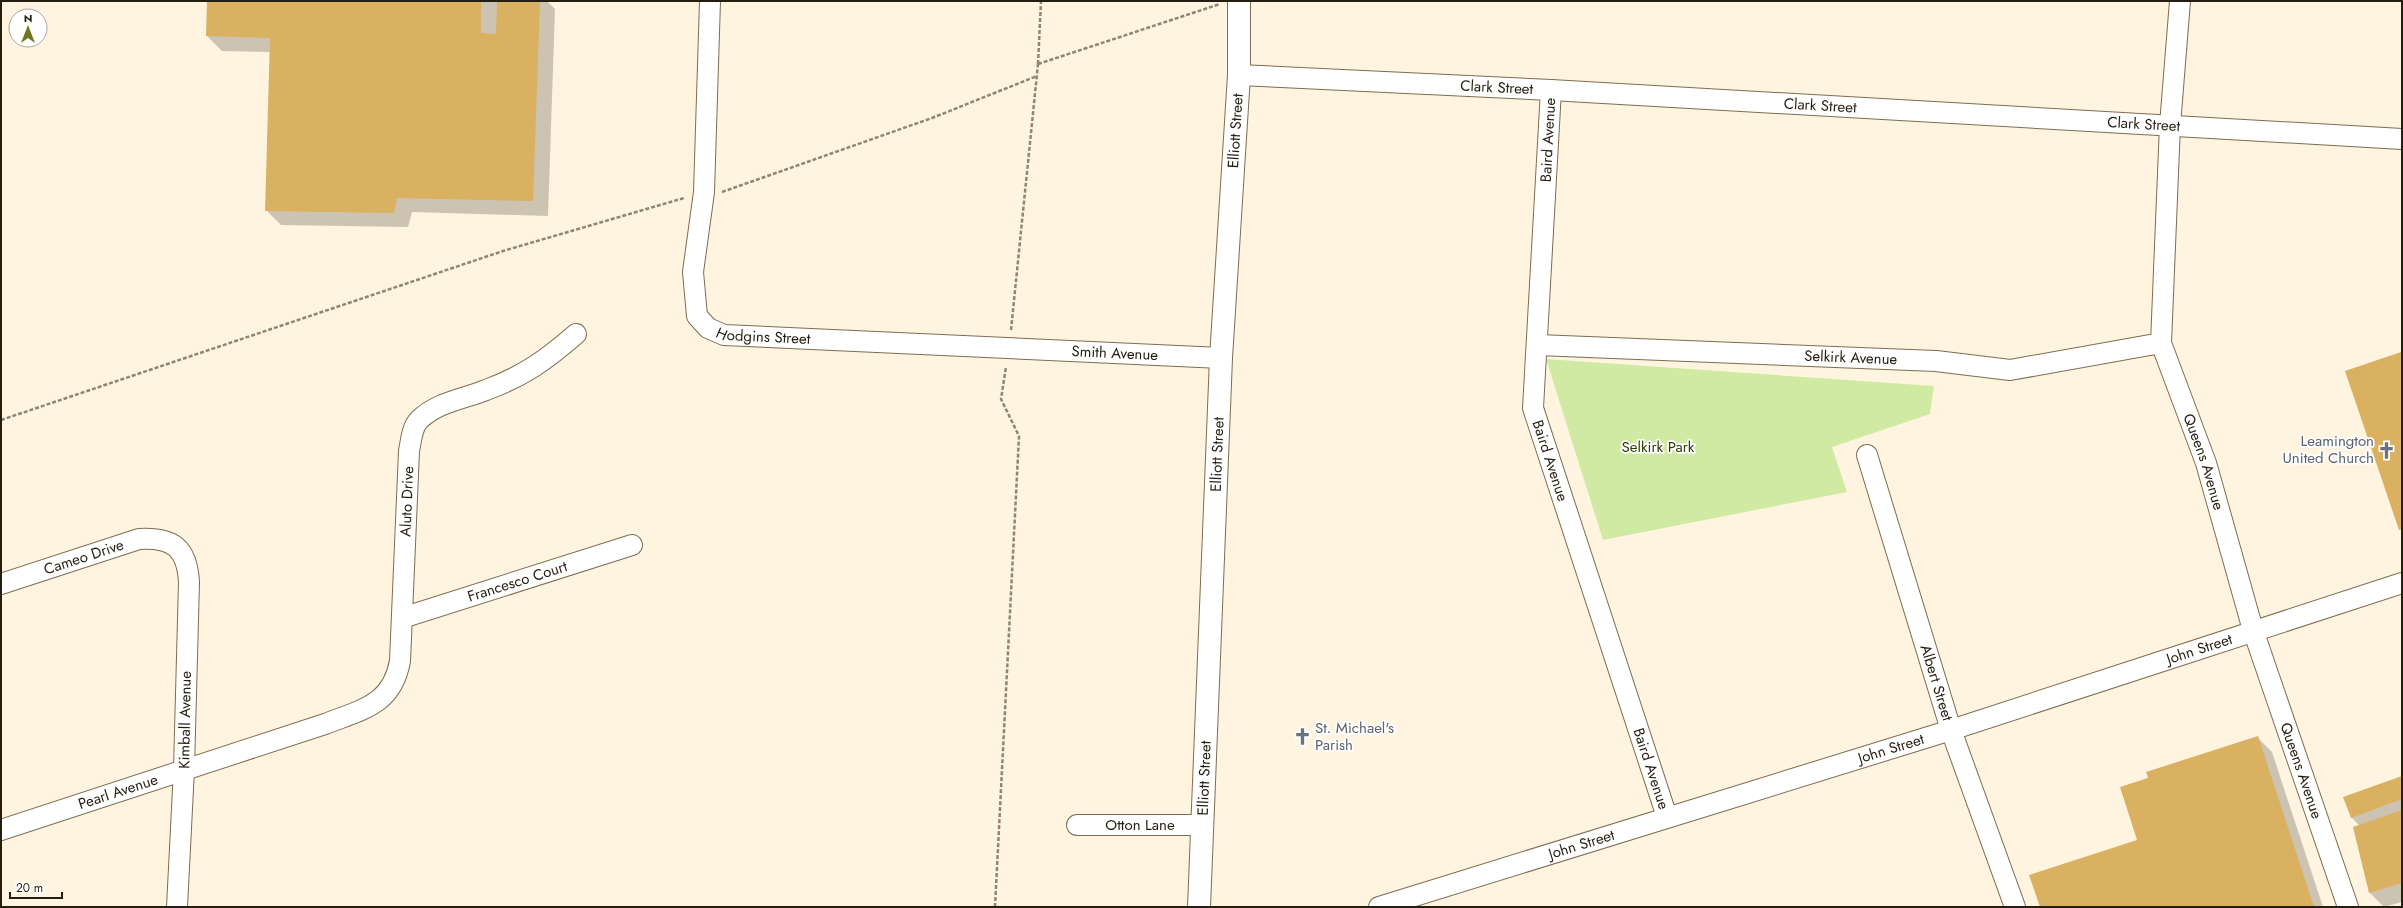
<svg xmlns="http://www.w3.org/2000/svg" width="2403" height="908" font-family="Jost,sans-serif">
  <style>
    .green { fill: #d1eaa3 }
    .shadow { fill: #0003 }
    .building { fill: #d9b161 }
    .lines { fill: none; stroke-linecap: round; stroke-linejoin: round }
    .street-casing { stroke: #7d6d4f; stroke-width: 22 }
    .secondary-casing { stroke: #7d6d4f; stroke-width: 24 }
    .path { stroke: #8e8575; stroke-width: 2.5; stroke-dasharray: 4 2; stroke-linecap: butt }
    .street { stroke: #fff; stroke-width: 20 }
    .secondary { stroke: #fff; stroke-width: 22 }
    .labels { text-anchor: middle; stroke-width: 3.5; stroke-linejoin: round; paint-order: stroke }
    .street-label { font-size: 15px; fill: #241e11; stroke: #fff }
    .worship-label { font-size: 15px; fill: #5b616d; stroke: #fff; text-anchor: end }
    .park-label { font-size: 15px; fill: #2e3e01; stroke: #fff }
  </style>
  <rect width="100%" height="100%" fill="#fff4e0"/>
  <!-- green -->
  <polygon class="green" points="1546,359 1934,386 1930,414 1832,447 1847,492 1603,540"/>
  <!-- shadow -->
  <g class="shadow">
    <polygon points="208,1 547,1 555,9 548,216 412,212 408,227 281,225 266,210 271,52 222,51 207,36"/>
    <polygon points="2401,353 2402,354 2402,533 2347,371"/>
    <polygon points="2257,737 2272,752 2323,907 2041,907 2138,841 2149,779"/>
    <polygon points="2402,777 2402,902 2384,907 2370,893 2354,828 2360,826 2351,817"/>
  </g>
  <!-- building -->
  <g class="building">
    <polygon points="207,1 481,1 481,33 496,34 497,1 540,1 533,201 397,198 394,213 265,211 270,38 206,36"/>
    <polygon points="2401,352 2402,529 2399,530 2345,371"/>
    <polygon points="2258,736 2314,907 2040,907 2029,875 2137,840 2120,787 2148,778 2146,772"/>
    <polygon points="2402,776 2402,799 2351,818 2343,797"/>
    <polygon points="2402,810 2402,883 2369,893 2353,827"/>
  </g>
  <g class="lines">
    <defs>
      <g id="street">
        <path id="s1" d="M 710,1 L 704,192 L 693,272 L 697,316 L 708,328 L 724,335 L 1221,358"/>
        <path id="s2" d="M 2180,1 L 2170,125 L 2161,343 L 2206,463 L 2253,630 L 2348,907"/>
        <path id="s3" d="M 1239,75 L 1551,90 L 2402,139"/>
        <path id="s4" d="M 1551,90 L 1533,408 L 1667,817"/>
        <path id="s5" d="M 1538,345 L 1936,361 L 2010,370 L 2161,343"/>
        <path id="s6" d="M 1867,455 L 1951,730 L 2015,907"/>
        <path id="s7" d="M 1,584 L 139,539 C 173,537 187,548 189,582 L 184,769 L 177,907"/>
        <path id="s8" d="M 402,618 L 632,545"/>
        <path id="s9" d="M 1077,825 L 1203,825"/>
        <path id="s10" d="M 1,830 L 325,724 C 363,709 392,705 400,661 L 409,451 C 411,441 412,427 419,420 C 437,402 464,399 486,390 C 524,376 546,360 576,334"/>
        <path id="s11" d="M 1379,907 L 1951,730 L 2402,583"/>
      </g>
      <g id="secondary">
        <path id="s12" d="M 1199,907 L 1221,358 L 1239,75 L 1239,1"/>
      </g>
    </defs>
    <!-- street casing -->
    <use href="#street" class="street-casing"/>
    <!-- secondary casing -->
    <use href="#secondary" class="secondary-casing"/>
    <!-- path -->
    <g class="path">
      <polyline points="1038,64 1041,1"/>
      <polyline points="1038,64 1220,4"/>
      <polyline points="722,192 932,118 1037,76"/>
      <polyline points="1011,330 1038,64"/>
      <polyline points="1,420 503,251 684,198"/>
      <polyline points="995,907 1019,436 1001,399 1006,367"/>
    </g>
    <!-- street -->
    <use href="#street" class="street"/>
    <!-- secondary -->
    <use href="#secondary" class="secondary"/>
  </g>
  <!-- icons -->
  <defs>
    <symbol id="church-bare" viewBox="-9 -9 18 18"><path d="M-1.2-6h2.4v3.5h3.3v2.4h-3.3V6h-2.4V-.1h-3.3v-2.4h3.3Z" fill="#6b7280" stroke="#fff" stroke-width="2.5" paint-order="stroke"/></symbol>
  </defs>
  <g fill-rule="evenodd">
    <use href="#church-bare" x="2374" y="438" width="25" height="25"/>
    <use href="#church-bare" x="1290" y="724" width="25" height="25"/>
  </g>
  <g class="labels">
    <!-- street labels -->
    <g class="street-label">
      <text dy="5" stroke="none"><textPath href="#s3" startOffset="258">Clark Street</textPath></text>
      <text dy="5" stroke="none"><textPath href="#s3" startOffset="582">Clark Street</textPath></text>
      <text dy="5" stroke="none"><textPath href="#s3" startOffset="906">Clark Street</textPath></text>
      <text dy="5" stroke="none"><textPath href="#s12" startOffset="777">Elliott Street</textPath></text>
      <text transform="translate(1548 140) rotate(-87)" y="5">Baird Avenue</text>
      <text dy="5" stroke="none"><textPath href="#s1" startOffset="389">Hodgins Street</textPath></text>
      <text dy="5" stroke="none"><textPath href="#s1" startOffset="741">Smith Avenue</textPath></text>
      <text dy="5" stroke="none"><textPath href="#s5" startOffset="313">Selkirk Avenue</textPath></text>
      <text dy="5" stroke="none"><textPath href="#s12" startOffset="453">Elliott Street</textPath></text>
      <text dy="5" stroke="none"><textPath href="#s4" startOffset="374">Baird Avenue</textPath></text>
      <text dy="5" stroke="none"><textPath href="#s2" startOffset="469">Queens Avenue</textPath></text>
      <text dy="5" stroke="none"><textPath href="#s10" startOffset="605">Aluto Drive</textPath></text>
      <text dy="5" stroke="none"><textPath href="#s7" startOffset="87">Cameo Drive</textPath></text>
      <text dy="5" stroke="none"><textPath href="#s8" startOffset="121">Francesco Court</textPath></text>
      <text dy="5" stroke="none"><textPath href="#s11" startOffset="860">John Street</textPath></text>
      <text dy="5" stroke="none"><textPath href="#s6" startOffset="238">Albert Street</textPath></text>
      <text transform="translate(185 720) rotate(-89)" y="5">Kimball Avenue</text>
      <text dy="5" stroke="none"><textPath href="#s11" startOffset="536">John Street</textPath></text>
      <text dy="5" stroke="none"><textPath href="#s4" startOffset="698">Baird Avenue</textPath></text>
      <text dy="5" stroke="none"><textPath href="#s2" startOffset="793">Queens Avenue</textPath></text>
      <text dy="5" stroke="none"><textPath href="#s12" startOffset="129">Elliott Street</textPath></text>
      <text dy="5" stroke="none"><textPath href="#s10" startOffset="123">Pearl Avenue</textPath></text>
      <text dy="5" stroke="none"><textPath href="#s9" startOffset="63">Otton Lane</textPath></text>
      <text dy="5" stroke="none"><textPath href="#s11" startOffset="212">John Street</textPath></text>
    </g>
    <!-- worship labels -->
    <g class="worship-label">
      <text x="2374" y="446">Leamington<tspan x="2374" dy="17">United Church</tspan></text>
      <text x="1315" y="733" text-anchor="start">St. Michael's<tspan x="1315" dy="17">Parish</tspan></text>
    </g>
    <!-- park labels -->
    <g class="park-label">
      <text x="1658" y="452">Selkirk Park</text>
    </g>
  </g>
  <!-- border -->
  <rect width="2403" height="908" fill="none" stroke="#241e11" stroke-width="4"/>
  <!-- north arrow -->
  <g transform="translate(28 28)"><circle r="19" fill="#ffffff" stroke="#a7a5a0"/>
  <path d="M0-3L7 15L0 10L-7 15Z" fill="#70761e"/>
  <text y="-6" font-size="11" font-weight="bold" text-anchor="middle" fill="#241e11">N</text>
  </g>
  <!-- scale -->
  <path d="M10 892v6h52v-6" fill="none" stroke="#241e11" stroke-width="2"/>
  <text x="16" y="892" font-size="12" fill="#241e11" stroke="#ffffff" stroke-width="3" paint-order="stroke">20 m</text>
</svg>
